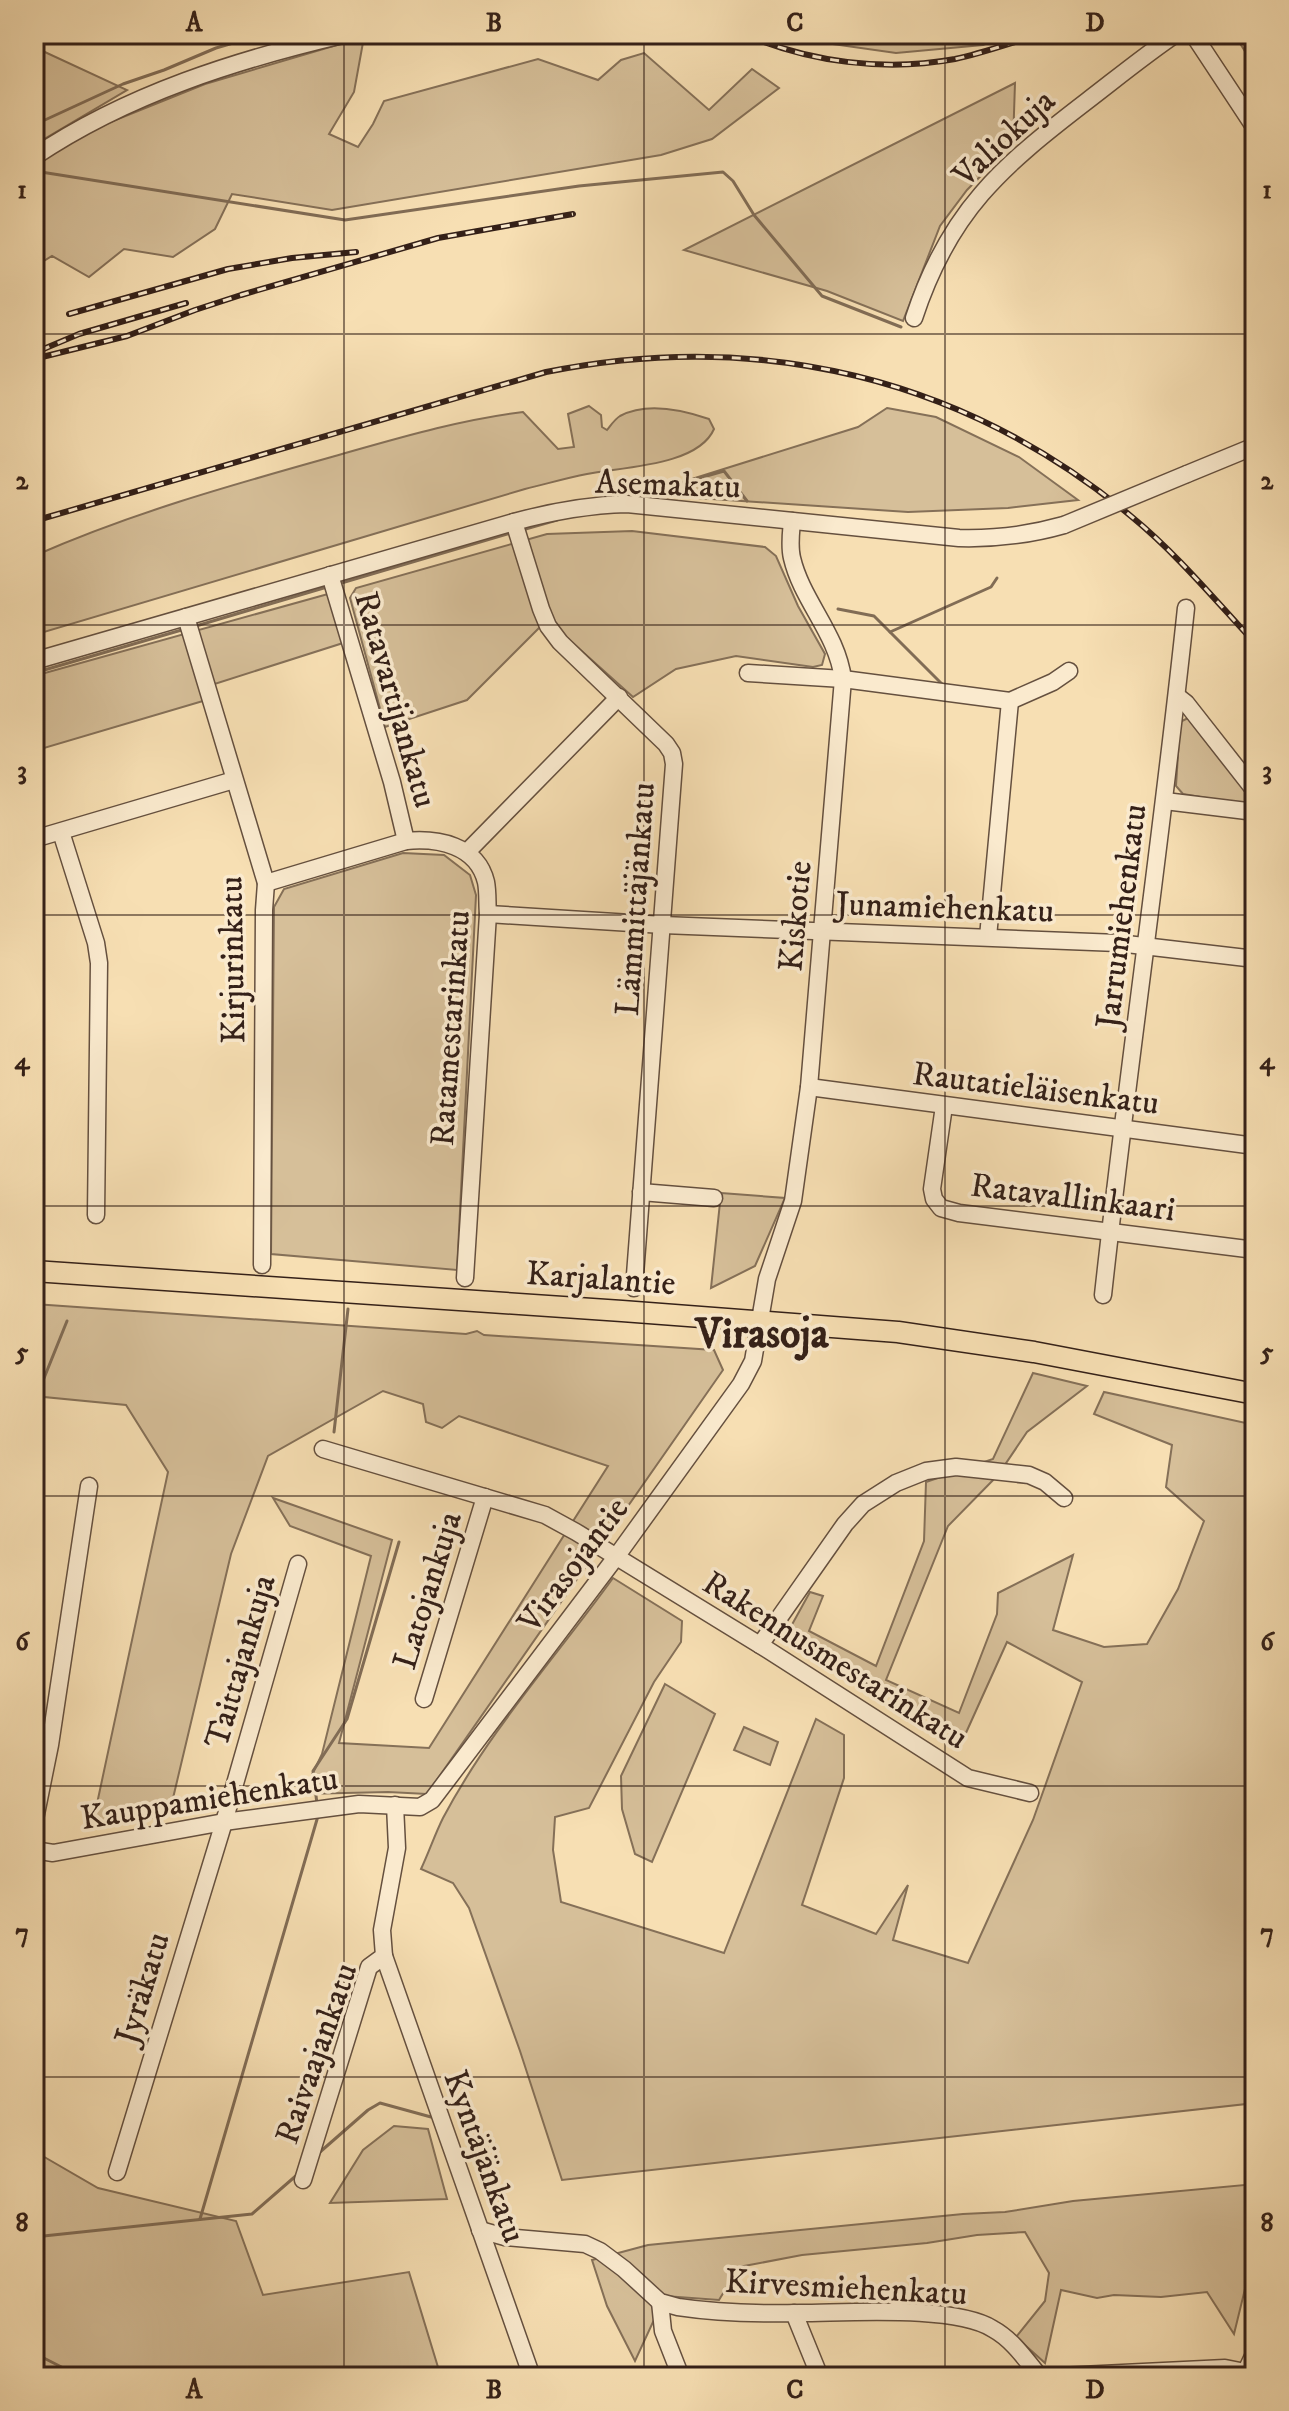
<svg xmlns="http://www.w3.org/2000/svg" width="1289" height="2411" font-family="'IM FELL DW Pica',serif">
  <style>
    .green { fill: #d6bf99; stroke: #857058; stroke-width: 2 }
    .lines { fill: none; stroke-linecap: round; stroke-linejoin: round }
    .stream { stroke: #816c55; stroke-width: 3 }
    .minor-casing { stroke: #65503f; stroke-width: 19 }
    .major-casing { stroke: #342018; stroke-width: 23 }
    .minor { stroke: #faeace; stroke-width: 16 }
    .major { stroke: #f7dfb3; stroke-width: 20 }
    .rail-casing { stroke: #342018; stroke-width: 6 }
    .rail { stroke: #faeace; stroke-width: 3; stroke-dasharray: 9; stroke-linecap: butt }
    .minor-bridge-casing { stroke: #65503f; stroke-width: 19; stroke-linecap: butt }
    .minor-bridge { stroke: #faeace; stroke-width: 16 }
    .grid { fill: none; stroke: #342018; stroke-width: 2; stroke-opacity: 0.55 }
    .labels { text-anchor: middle; stroke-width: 7; stroke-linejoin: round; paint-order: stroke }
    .street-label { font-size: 34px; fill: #342018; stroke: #faeace }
    .district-label { font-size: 42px; font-weight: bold; fill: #342018; stroke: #faeace }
    .neatline { fill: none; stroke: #342018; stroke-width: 3 }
    .grid-label { font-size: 26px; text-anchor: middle; font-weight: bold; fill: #342018 }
  </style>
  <rect width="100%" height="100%" fill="#f7dfb3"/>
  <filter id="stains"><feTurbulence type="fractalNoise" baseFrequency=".0025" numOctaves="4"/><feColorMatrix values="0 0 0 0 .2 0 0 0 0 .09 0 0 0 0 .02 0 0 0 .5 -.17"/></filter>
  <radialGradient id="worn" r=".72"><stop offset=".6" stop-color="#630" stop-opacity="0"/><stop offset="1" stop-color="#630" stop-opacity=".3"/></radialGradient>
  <!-- green -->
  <g class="green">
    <polygon points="762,34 1012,34 983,45 896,53"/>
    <polygon points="1234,34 1255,34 1255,67"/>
    <polygon points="364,37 354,92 329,134 358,147 373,124 384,101 538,59 598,80 621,60 644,53 709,110 752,69 779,88 712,139 661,155 332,210 232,194 215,229 173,257 124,249 89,277 52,256 34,267 34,164 103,125 205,84"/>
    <polygon points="34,47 127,90 34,145"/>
    <polygon points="1015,83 1013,143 967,190 940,226 903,321 827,291 684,250"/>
    <path d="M 589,406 L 601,415 L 602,427 L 607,430 C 611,425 615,419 620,416 C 646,402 683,410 709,419 L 714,429 C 698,466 622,467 587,474 C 566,478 546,484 525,489 L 34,635 L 34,556 C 129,514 228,486 328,458 C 392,440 457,420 523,412 L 558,449 L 574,447 L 568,414 Z"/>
    <polygon points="887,408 936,417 1019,457 1078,500 1008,508 908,512 697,498 666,487 858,427"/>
    <polygon points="632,531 765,547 776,556 798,606 825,654 822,665 813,667 736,656 676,669 633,697 565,636 549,618 467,700 385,727 350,598 356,588 547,534"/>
    <polygon points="328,594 343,643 202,688 203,701 34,751 34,676"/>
    <polygon points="1188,718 1253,801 1248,805 1183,794 1176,786 1180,722"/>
    <polygon points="403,853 444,855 470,875 476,895 457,1270 271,1254 274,907 284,889"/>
    <polygon points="721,1193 785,1198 755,1266 711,1288"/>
    <polygon points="34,1304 466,1334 477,1331 484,1335 714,1350 723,1370 427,1794 388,1792 303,1794 322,1754 371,1556 290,1526 273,1498 392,1540 339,1743 429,1748 608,1466 459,1416 442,1428 426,1422 423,1404 383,1391 268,1456 231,1554 169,1815 92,1827 168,1472 126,1405 34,1396"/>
    <path d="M 1033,1373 L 1087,1386 L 1027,1432 L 998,1475 L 948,1526 L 886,1680 L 959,1713 L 997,1614 L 998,1593 L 1073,1555 L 1053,1630 L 1104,1647 L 1147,1644 L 1178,1589 L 1204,1521 L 1166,1487 L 1172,1445 L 1094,1414 L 1104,1392 L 1255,1425 L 1255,2103 L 562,2180 L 520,2051 L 469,1908 L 453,1883 L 421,1869 C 429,1852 435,1834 443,1818 C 489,1731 556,1657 613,1578 L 682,1621 L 681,1642 L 654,1682 L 589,1808 L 555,1817 L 553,1850 L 561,1902 L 724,1953 L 816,1719 L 844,1735 L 844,1778 L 802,1905 L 876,1934 L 908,1885 L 893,1940 L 968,1963 L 1033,1820 L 1082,1682 L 1007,1642 L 965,1735 L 784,1639 L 810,1592 L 823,1596 L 809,1631 L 876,1666 L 924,1541 L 926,1482 L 993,1459 Z"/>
    <polygon points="665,1684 715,1714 652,1862 635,1854 622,1809 621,1776"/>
    <polygon points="744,1727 778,1742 770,1765 734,1750"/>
    <polygon points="394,2126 428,2129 447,2199 330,2203 363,2150"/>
    <polygon points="34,2151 98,2188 236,2221 263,2295 409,2272 441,2377 34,2377"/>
    <polygon points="1255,2184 1255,2248 1234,2334 1207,2292 1161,2297 1114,2295 1097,2298 1061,2290 1045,2363 1016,2337 1045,2301 1049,2273 1025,2232 977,2235 927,2243 802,2255 739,2267 719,2300 665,2296 635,2361 607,2306 592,2260 648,2245 963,2214 1005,2212 1073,2201"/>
  </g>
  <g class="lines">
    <!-- stream -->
    <g class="stream">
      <polyline points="34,125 123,84 164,70 216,48 264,34"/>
      <polyline points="34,161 41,172 345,220 579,186 723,172 733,181 754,215 822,296 901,327"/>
      <polyline points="633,497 724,471 747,501"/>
      <polyline points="522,530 557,520"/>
      <polyline points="338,584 511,533"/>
      <polyline points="838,609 874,616 943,685"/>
      <polyline points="196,626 327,587"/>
      <polyline points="890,632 991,587 997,578"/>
      <polyline points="34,673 185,629"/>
      <polyline points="34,1403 67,1321"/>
      <polyline points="334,1432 348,1309"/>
      <polyline points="317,1804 313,1771 347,1719 399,1542"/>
      <polyline points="320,2152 368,2110 380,2103 431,2117"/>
      <polyline points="200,2219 318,1816"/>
      <polyline points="34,2237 252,2214 298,2174"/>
      <polyline points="34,2353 81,2377"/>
    </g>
    <defs>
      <g id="minor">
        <polyline points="1193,34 1255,128"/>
        <path d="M 34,157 C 127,94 239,59 347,34"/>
        <path d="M 914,318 C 949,211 1001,167 1087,101 C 1117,78 1145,55 1176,34"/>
        <polyline points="1187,474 1255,446"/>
        <polyline points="514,522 541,609 548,626 560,642 666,744 672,753 674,764 634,1288"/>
        <polyline points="330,575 392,782 406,841"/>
        <polyline points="186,617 266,883 264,910 262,1265"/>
        <path d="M 34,661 L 514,522 C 550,512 589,505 627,504 L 959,538 C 996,539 1029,535 1064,525"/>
        <polyline points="748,673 843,679 1010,701 1053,682 1069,671"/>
        <polyline points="1177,696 1186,703 1255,791"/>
        <polyline points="1165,801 1255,812"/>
        <polyline points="61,832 96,943 99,963 96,1215"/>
        <polyline points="34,839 234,780"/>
        <polyline points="467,852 619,697"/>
        <path d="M 266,883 L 406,841 C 438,838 477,845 486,882 C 488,892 487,904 488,914 L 465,1278"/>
        <polyline points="488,914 663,925 1118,943 1255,959"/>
        <polyline points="988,937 1010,701"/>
        <polyline points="809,1087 1255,1146"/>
        <polyline points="944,1106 932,1189 934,1199 941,1208 959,1213 1255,1250"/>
        <polyline points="641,1192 714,1198"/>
        <path d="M 1103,1295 C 1128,1066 1162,838 1186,608"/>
        <polyline points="323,1449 545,1515 576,1532 768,1650 968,1778 1030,1793"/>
        <polyline points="760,1645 845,1524 863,1504 896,1483 926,1471 956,1467 1029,1475 1045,1482 1064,1498"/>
        <polyline points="424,1699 485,1497"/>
        <polyline points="34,1824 50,1745 89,1486"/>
        <path d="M 34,1850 L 53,1853 L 224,1822 L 359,1804 L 420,1807 L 432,1800 L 616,1557 L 741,1384 L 753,1361 L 767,1279 L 793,1201 L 809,1087 L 843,679 C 837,633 802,601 792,558 C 789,546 791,533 792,521"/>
        <polyline points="384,1956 532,2377"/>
        <polyline points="117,2172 224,1822 298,1564"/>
        <polyline points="303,2180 369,1967 384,1956 382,1930 397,1848 395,1805"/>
        <path d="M 480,2230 L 505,2237 L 585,2244 L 600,2251 L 624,2269 L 660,2302 L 678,2307 C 718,2313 760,2314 800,2313 C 847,2313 955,2305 993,2329 C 1013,2340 1026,2360 1040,2377 L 1225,2368 L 1255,2374"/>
        <polyline points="660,2302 663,2331 681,2377"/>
        <polyline points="794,2313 820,2377"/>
        <polyline points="1246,2371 1255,2352"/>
      </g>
      <polyline id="major" points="34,1271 622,1311 898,1332 1034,1352 1255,1394"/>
    </defs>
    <!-- minor casing -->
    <use href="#minor" class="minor-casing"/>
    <!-- major casing -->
    <use href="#major" class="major-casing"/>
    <!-- minor -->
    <use href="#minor" class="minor"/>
    <!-- major -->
    <use href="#major" class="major"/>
    <defs>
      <g id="rail">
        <path d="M 744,34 C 809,62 884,72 955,59 C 983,53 1010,43 1038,35"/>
        <polyline points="69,314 228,269 292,258 356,252"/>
        <polyline points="41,350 79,334 186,303"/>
        <polyline points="34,359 127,336 195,310 241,295 438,238 573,214"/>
        <path d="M 34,521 L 546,372 C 759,329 964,377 1132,517 C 1177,554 1215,600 1255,643"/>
      </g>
    </defs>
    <!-- rail casing -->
    <use href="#rail" class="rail-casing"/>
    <!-- rail -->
    <use href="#rail" class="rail"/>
    <defs>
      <polyline id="minor-bridge" points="1064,525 1187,474"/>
    </defs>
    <!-- minor-bridge casing -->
    <use href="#minor-bridge" class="minor-bridge-casing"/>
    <!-- minor-bridge -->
    <use href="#minor-bridge" class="minor-bridge"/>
  </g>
  <!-- grid -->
  <path class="grid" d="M 344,34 L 344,2377M 644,34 L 644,2377M 945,34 L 945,2377M 34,334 L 1255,334M 34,625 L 1255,625M 34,915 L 1255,915M 34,1206 L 1255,1206M 34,1496 L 1255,1496M 34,1786 L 1255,1786M 34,2077 L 1255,2077"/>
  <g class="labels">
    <!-- street labels -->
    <g class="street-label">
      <text transform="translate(1003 137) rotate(-43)" y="12">Valiokuja</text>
      <text transform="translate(668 483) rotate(2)" y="12">Asemakatu</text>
      <text transform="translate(397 699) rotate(74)" y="12">Ratavartijankatu</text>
      <text transform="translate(634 899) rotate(-86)" y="12">Lämmittäjänkatu</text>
      <text transform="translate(945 906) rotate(2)" y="12">Junamiehenkatu</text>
      <text transform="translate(794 916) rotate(-85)" y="12">Kiskotie</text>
      <text transform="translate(1120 916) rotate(-83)" y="12">Jarrumiehenkatu</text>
      <text transform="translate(231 960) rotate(-91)" y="12">Kirjurinkatu</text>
      <text transform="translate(449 1028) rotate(-86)" y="12">Ratamestarinkatu</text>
      <text transform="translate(1036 1087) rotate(7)" y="12">Rautatieläisenkatu</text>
      <text transform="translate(1073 1196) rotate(7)" y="12">Ratavallinkaari</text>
      <text transform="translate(601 1277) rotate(4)" y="12">Karjalantie</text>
      <text transform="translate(572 1564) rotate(-53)" y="12">Virasojantie</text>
      <text transform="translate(426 1590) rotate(-73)" y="12">Latojankuja</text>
      <text transform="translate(836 1659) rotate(32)" y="12">Rakennusmestarinkatu</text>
      <text transform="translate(239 1661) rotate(-74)" y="12">Taittajankuja</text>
      <text transform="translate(209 1797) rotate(-9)" y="12">Kauppamiehenkatu</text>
      <text transform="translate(141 1988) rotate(-73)" y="12">Jyräkatu</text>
      <text transform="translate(315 2053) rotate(-71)" y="12">Raivaajankatu</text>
      <text transform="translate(486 2156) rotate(70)" y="12">Kyntäjänkatu</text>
      <text transform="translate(846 2286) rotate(3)" y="12">Kirvesmiehenkatu</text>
    </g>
    <!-- district labels -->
    <g class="district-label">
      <text x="762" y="1347">Virasoja</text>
    </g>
  </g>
  <!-- margin -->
  <rect width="1289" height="2411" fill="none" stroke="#f7dfb3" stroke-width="88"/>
  <rect x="44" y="44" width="1201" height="2323" class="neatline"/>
  <g class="grid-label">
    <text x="194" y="31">A</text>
    <text x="494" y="31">B</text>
    <text x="795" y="31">C</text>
    <text x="1095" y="31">D</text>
    <text x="22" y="198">1</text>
    <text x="1267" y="198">1</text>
    <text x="22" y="489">2</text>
    <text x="1267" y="489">2</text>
    <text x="22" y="779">3</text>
    <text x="1267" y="779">3</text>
    <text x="22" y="1069">4</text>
    <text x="1267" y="1069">4</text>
    <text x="22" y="1360">5</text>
    <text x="1267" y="1360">5</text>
    <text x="22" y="1650">6</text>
    <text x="1267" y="1650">6</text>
    <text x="22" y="1941">7</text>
    <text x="1267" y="1941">7</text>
    <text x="22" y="2231">8</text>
    <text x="1267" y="2231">8</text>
    <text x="194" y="2398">A</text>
    <text x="494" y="2398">B</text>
    <text x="795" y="2398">C</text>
    <text x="1095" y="2398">D</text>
  </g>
  <rect width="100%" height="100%" filter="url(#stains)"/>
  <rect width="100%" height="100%" fill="url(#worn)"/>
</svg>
